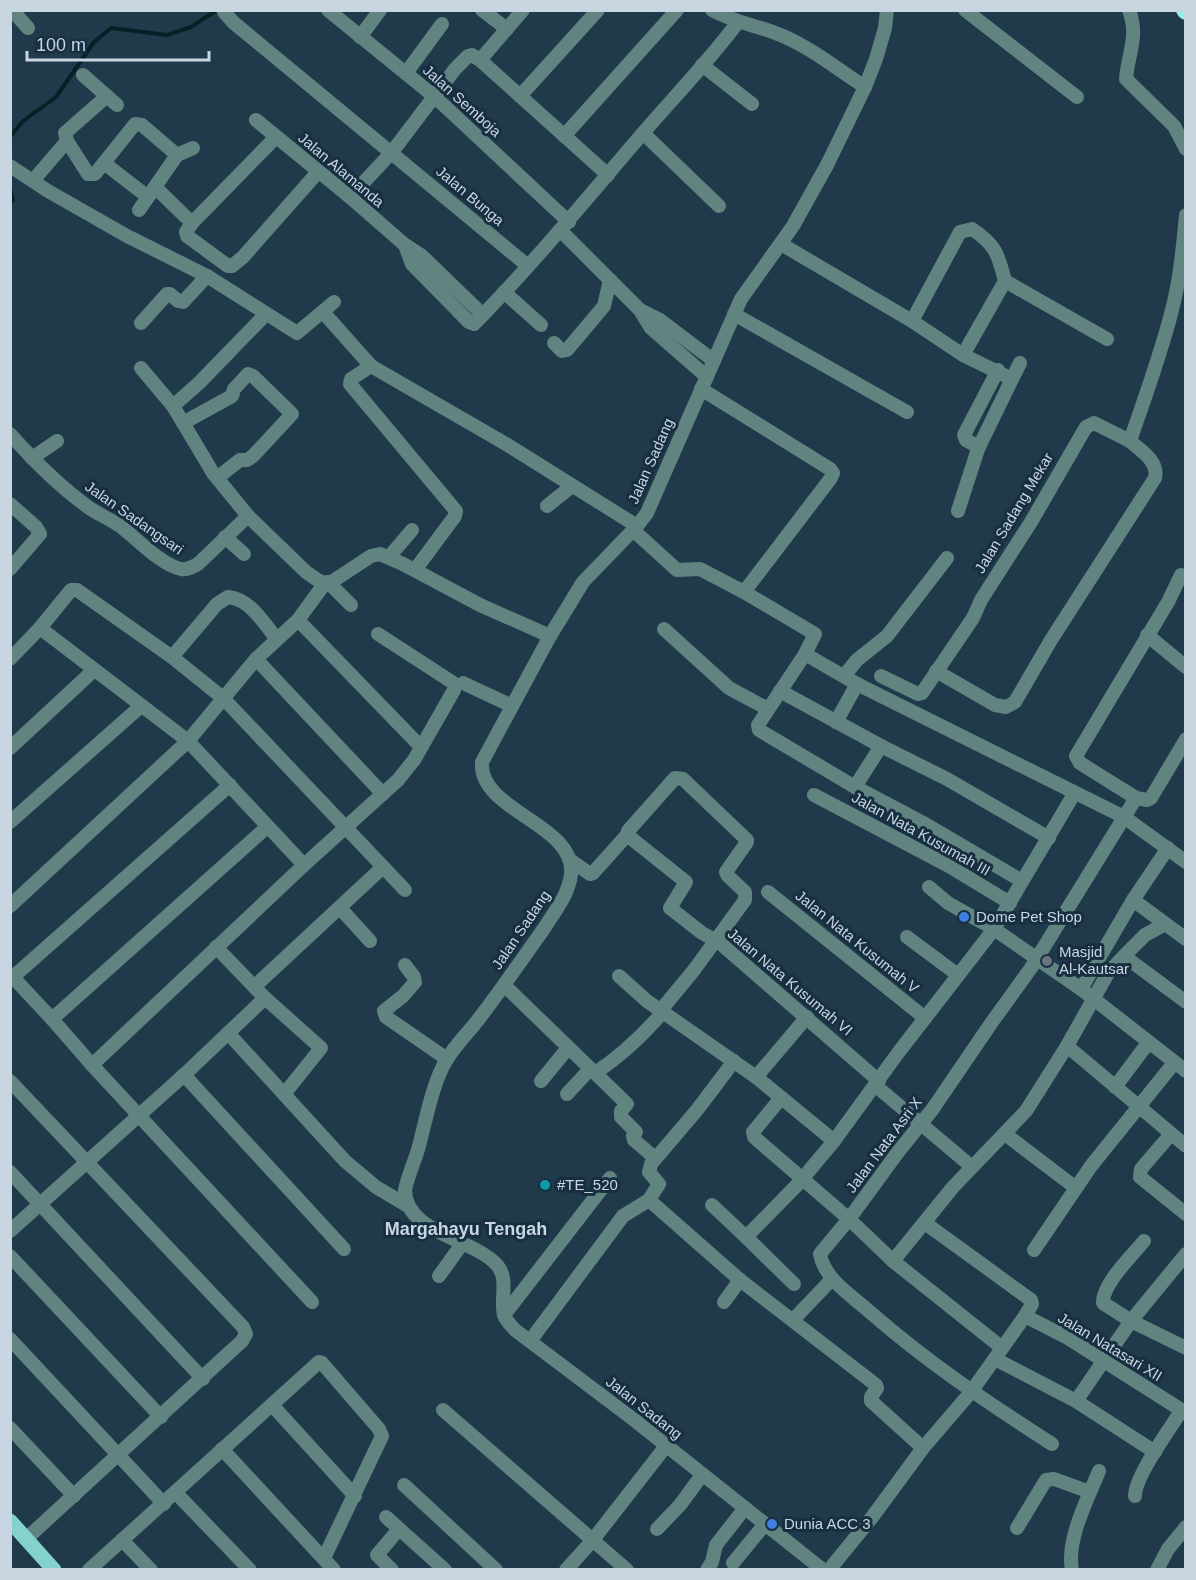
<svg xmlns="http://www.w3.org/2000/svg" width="1196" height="1580" font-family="Helvetica,sans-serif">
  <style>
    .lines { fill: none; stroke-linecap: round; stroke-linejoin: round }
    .stream { stroke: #042226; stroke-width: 4 }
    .minor { stroke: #618481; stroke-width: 14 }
    .major { stroke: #85d2cc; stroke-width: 15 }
    .highway { stroke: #92f0e9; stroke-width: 18 }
    .shop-dot { fill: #3f7fe0; stroke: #172f40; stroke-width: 2 }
    .worship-dot { fill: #6b7280; stroke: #172f40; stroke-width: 2 }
    .culture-dot { fill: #0f9aa8; stroke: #172f40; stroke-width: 2 }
    .labels { text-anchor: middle; stroke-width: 6; stroke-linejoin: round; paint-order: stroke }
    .street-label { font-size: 15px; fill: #c8d6e1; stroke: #172f40 }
    .poi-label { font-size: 15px; fill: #c8d6e1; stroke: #172f40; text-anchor: start }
    .quarter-label { font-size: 18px; font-weight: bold; fill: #c8d6e1; stroke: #172f40 }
  </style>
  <rect width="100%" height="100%" fill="#213a4b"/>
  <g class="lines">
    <!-- stream -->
    <g class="stream">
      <polyline points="10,137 23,121 56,97 94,42 111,28 167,35 191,27 217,10"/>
      <polyline points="10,189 13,200 10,203"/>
    </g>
    <!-- minor -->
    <g class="minor">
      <polyline points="12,10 28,28"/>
      <polyline points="328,10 435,97 569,222"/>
      <polyline points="482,10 507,29"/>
      <path d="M 712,10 C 733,22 756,25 778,34 C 809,46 837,69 865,87"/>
      <polyline points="965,10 1077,97"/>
      <path d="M 1129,10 C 1139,37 1128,53 1126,79 L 1174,126 L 1186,149"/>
      <polyline points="224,12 234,23 528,266"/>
      <polyline points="360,37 380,10"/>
      <polyline points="480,60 523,10"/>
      <polyline points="702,65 752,104"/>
      <polyline points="406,73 442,24"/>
      <polyline points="83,75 117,105"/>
      <polyline points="107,96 65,133 67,141 88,174 95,174 135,124 142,125 177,155"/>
      <polyline points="520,96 598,10"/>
      <polyline points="256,120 350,197 405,245 422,256 483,315"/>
      <polyline points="643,133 719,206"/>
      <polyline points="564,136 677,10"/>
      <polyline points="276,137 192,223 186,232 187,236 228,266 232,266 243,257 318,172"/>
      <polyline points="104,163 148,197"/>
      <polyline points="10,166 48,191 127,236 207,276 297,333 334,302"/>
      <polyline points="37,176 67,141"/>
      <polyline points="156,188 192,223"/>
      <polyline points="350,197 392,152 455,69 468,56 472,55 480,60 608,175"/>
      <polyline points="139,210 177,155 193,148"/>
      <polyline points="560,230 640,310 651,328 707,377"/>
      <polyline points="781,244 912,321 963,355 1012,379 1020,363"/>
      <path d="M 405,245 L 412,264 L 469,322 L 474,324 C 534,263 588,197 643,133 C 675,96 709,61 738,22"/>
      <polyline points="1005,281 1107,339"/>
      <polyline points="504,292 541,325"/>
      <polyline points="642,311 660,320 714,361"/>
      <polyline points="323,312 371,366 506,444 637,526"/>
      <polyline points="734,314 907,412"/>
      <path d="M 912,321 L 960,232 L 972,229 C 996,245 998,254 1005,281 L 963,355"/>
      <polyline points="141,323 167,294 170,294 178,301 183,302 207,276"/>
      <polyline points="554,343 562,351 567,350 604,306 610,280"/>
      <polyline points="371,366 351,379 350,384 456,511 455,516 415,570"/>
      <polyline points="141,368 173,406 213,473 248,516"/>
      <polyline points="701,389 830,469 833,473 831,478 744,592"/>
      <polyline points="173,406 199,383 266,314"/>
      <polyline points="183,423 232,396 234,389 248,374 253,376 292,414 253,456 247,460 240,460 217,478"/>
      <path d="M 10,434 C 34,461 59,486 88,507 C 99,515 113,520 124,529 C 139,541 162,565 181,569 C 187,570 192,567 198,564 L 248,516 L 306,572 L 319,581 L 325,583 L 333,581 L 371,556 L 380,554 L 403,564 L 480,605 L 550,636"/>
      <polyline points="979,447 966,440 964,435 998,370"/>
      <polyline points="32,458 57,441"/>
      <polyline points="10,504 36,527 40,534 10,569"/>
      <polyline points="547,506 572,486"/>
      <polyline points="958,511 978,449 1012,379"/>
      <polyline points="633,530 677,570 700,569 744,592 815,634 805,654 758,725 759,730 855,787 927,825 1022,881"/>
      <polyline points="225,537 244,554"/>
      <polyline points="389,557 412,530"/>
      <polyline points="1181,575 1168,602 1076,756 1080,763 1136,798 1147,800 1151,798 1186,739"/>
      <polyline points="328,582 351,605"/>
      <polyline points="298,620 421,747"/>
      <polyline points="40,628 188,741 304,865"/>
      <polyline points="664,629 729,688 768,709"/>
      <polyline points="1147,635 1186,667"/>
      <polyline points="805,654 857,684 1124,817 1186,862"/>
      <path d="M 172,657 L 217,604 L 228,597 C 250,599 263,622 276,638"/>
      <polyline points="10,659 40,628 71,590 77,590 172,657 223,698 405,890"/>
      <polyline points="256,659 383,794"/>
      <path d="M 936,671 L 995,705 L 1006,707 L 1015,702 L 1051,640 L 1155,478 C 1159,461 1140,450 1130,441"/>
      <polyline points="844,676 857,660 887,636 947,558"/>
      <path d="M 881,676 L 918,694 L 922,693 L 973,618 L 981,600 L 1031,522 L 1086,427 L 1094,423 L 1130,441 C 1145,397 1161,354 1172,310 C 1180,279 1183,247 1186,215"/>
      <polyline points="463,683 512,706"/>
      <polyline points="780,691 881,746 947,779 1049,838"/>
      <polyline points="836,722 857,684"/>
      <polyline points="10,748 93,671"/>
      <polyline points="855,787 881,746"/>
      <polyline points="814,795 949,866 1010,903"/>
      <polyline points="10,822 140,707"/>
      <polyline points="627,835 686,882 670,908 702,933 720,943 879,1081"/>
      <polyline points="570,860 590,874 593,873 627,835 628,831 675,778 683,779 747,840 747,842 726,872 728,876 745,892 745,900 694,970 661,1010"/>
      <polyline points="929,887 948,903 994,929 1081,989 1186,1071"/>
      <polyline points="768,892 925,1018"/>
      <polyline points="1133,900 1186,939"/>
      <polyline points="10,906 188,741 256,659 298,620 325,583"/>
      <polyline points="340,908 370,941"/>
      <polyline points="907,937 958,975"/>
      <polyline points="216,947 265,998 321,1048 285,1093"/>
      <polyline points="1124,956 1145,935 1165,924"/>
      <polyline points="405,965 414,977 415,982 403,996 384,1011 386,1017 447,1059"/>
      <polyline points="10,974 52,1019 92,1065 312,1302"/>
      <polyline points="619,976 647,1001 756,1077"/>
      <polyline points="13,977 230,785"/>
      <polyline points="504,985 627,1104 621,1111 621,1117 636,1132 633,1136 634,1140 655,1158"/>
      <polyline points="255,986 383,867"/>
      <polyline points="1081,989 1133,900 1168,848"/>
      <polyline points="807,1017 756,1077 834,1141"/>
      <polyline points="52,1019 267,827"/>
      <polyline points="228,1033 345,1161 376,1187 408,1206"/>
      <polyline points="1067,1046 1186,1146"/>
      <polyline points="92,1065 304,865 398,780 414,760 454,690 455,684 378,634"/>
      <path d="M 595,1073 C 621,1056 643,1035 663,1012"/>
      <polyline points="184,1075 344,1249"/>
      <polyline points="10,1081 243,1327 246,1334 242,1341 27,1538"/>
      <polyline points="541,1081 568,1048"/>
      <polyline points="876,1086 972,1167"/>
      <polyline points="1115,1087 1148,1043"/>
      <polyline points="567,1094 590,1069"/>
      <polyline points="781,1098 753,1132 754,1137 849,1219 893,1261 1001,1347"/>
      <polyline points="1005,1134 1076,1188"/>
      <polyline points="1171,1134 1141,1169 1140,1177 1186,1214"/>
      <polyline points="10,1172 203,1379"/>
      <polyline points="649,1200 740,1280 876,1385 877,1388 871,1397 871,1401 923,1448"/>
      <polyline points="712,1205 746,1237 798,1184 834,1141 898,1053 994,929 1074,794"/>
      <polyline points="925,1223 1031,1300 1032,1304 1025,1316 1068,1338 1186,1413"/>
      <polyline points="10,1231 184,1075 265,998"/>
      <polyline points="746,1237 794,1284"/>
      <path d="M 1144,1241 C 1132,1256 1102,1284 1103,1303 L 1131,1321 L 1186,1348"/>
      <polyline points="1034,1250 1091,1166 1174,1063"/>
      <polyline points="10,1256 161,1417"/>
      <polyline points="893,1261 953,1187 1026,1111 1067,1046 1108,973 1124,956 1186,1002"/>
      <polyline points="439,1276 462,1244"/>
      <polyline points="724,1302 740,1280"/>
      <polyline points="504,1315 610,1178"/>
      <polyline points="793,1320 832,1279"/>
      <polyline points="10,1339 164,1504"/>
      <polyline points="530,1341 623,1216 649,1200 659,1184 649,1172 651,1164 697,1110 734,1061"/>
      <polyline points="995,1359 1076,1401 1155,1452"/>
      <polyline points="1076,1401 1131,1321 1186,1254"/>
      <polyline points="272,1405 355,1496"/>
      <polyline points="443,1410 627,1570"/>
      <polyline points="10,1428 74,1496"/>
      <path d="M 1052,1444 C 988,1403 927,1362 870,1312 C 852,1296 824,1279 820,1254 L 849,1219 L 898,1152 L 932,1110 L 992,1022 L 1031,968 L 1136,798"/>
      <polyline points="222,1449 334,1570"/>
      <polyline points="404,1485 496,1570"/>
      <polyline points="176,1493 250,1570"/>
      <path d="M 1135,1496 C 1135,1476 1170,1429 1181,1411"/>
      <polyline points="386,1517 445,1570"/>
      <polyline points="1017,1528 1046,1480 1054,1479 1090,1492"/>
      <polyline points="657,1529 680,1505 702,1475"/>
      <polyline points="122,1540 151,1570"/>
      <polyline points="733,1563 765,1524"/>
      <polyline points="89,1570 319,1362 322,1363 379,1429 382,1436 324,1558"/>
      <polyline points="392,1570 377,1555 399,1529"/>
      <polyline points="566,1570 592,1541 666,1446"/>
      <polyline points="707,1570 712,1562 716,1545 745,1508"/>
      <path d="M 823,1570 L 633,1419 L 515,1330 C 511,1325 506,1321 504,1315 C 500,1300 509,1278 497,1265 C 473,1238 406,1234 405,1190 C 408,1175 415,1161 419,1146 C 426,1120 433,1081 447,1059 C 457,1043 470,1031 481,1016 C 503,987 524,957 545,927 C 555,911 569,894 571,874 C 576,824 478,811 482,762 L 550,636 L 583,582 L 637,526 L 647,513 L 741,299 L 793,226 L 827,165 L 865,87 L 876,59 L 885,28 L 887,10"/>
      <polyline points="829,1570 873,1516 923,1448 971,1392 1025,1316"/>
      <path d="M 1072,1570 C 1066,1540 1088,1498 1099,1471"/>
      <polyline points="1157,1570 1168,1549 1186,1527"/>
    </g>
    <!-- major -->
    <polyline class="major" points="10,1521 54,1570"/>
    <!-- highway -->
    <polyline class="highway" points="1185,10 1186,11"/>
  </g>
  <!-- markers -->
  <g class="shop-dot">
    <circle cx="964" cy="917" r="6"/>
    <circle cx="772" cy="1524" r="6"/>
  </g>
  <circle class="worship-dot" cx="1047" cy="961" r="6"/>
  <circle class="culture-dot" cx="545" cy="1185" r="6"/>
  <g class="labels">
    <!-- street labels -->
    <g class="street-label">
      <text transform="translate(462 101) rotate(42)" y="5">Jalan Semboja</text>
      <text transform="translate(341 170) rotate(40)" y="5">Jalan Alamanda</text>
      <text transform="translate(470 196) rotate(40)" y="5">Jalan Bunga</text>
      <text transform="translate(651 461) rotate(-66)" y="5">Jalan Sadang</text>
      <text transform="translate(1014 513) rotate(-59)" y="5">Jalan Sadang Mekar</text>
      <text transform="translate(134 518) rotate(35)" y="5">Jalan Sadangsari</text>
      <text transform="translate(921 834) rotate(29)" y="5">Jalan Nata Kusumah III</text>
      <text transform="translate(521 930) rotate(-56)" y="5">Jalan Sadang</text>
      <text transform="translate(857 942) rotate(39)" y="5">Jalan Nata Kusumah V</text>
      <text transform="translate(790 982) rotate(40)" y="5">Jalan Nata Kusumah VI</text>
      <text transform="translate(884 1145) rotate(-53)" y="5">Jalan Nata Asri X</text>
      <text transform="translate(1110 1347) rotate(31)" y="5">Jalan Natasari XII</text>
      <text transform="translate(644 1408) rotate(38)" y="5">Jalan Sadang</text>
    </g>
    <!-- poi labels -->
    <g class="poi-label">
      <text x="976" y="922">Dome Pet Shop</text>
      <text x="1059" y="957">Masjid<tspan x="1059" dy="17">Al-Kautsar</tspan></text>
      <text x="557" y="1190">#TE_520</text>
      <text x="784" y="1529">Dunia ACC 3</text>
    </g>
    <!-- quarter labels -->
    <g class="quarter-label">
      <text x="466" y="1235">Margahayu Tengah</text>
    </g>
  </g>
  <!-- border -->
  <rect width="1196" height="1580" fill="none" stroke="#c8d6e1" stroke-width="24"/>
  <!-- scale -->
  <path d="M27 51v9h182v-9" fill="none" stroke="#c8d6e1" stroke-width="3"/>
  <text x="36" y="51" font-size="18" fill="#c8d6e1" stroke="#172f40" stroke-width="4.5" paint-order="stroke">100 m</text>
</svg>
